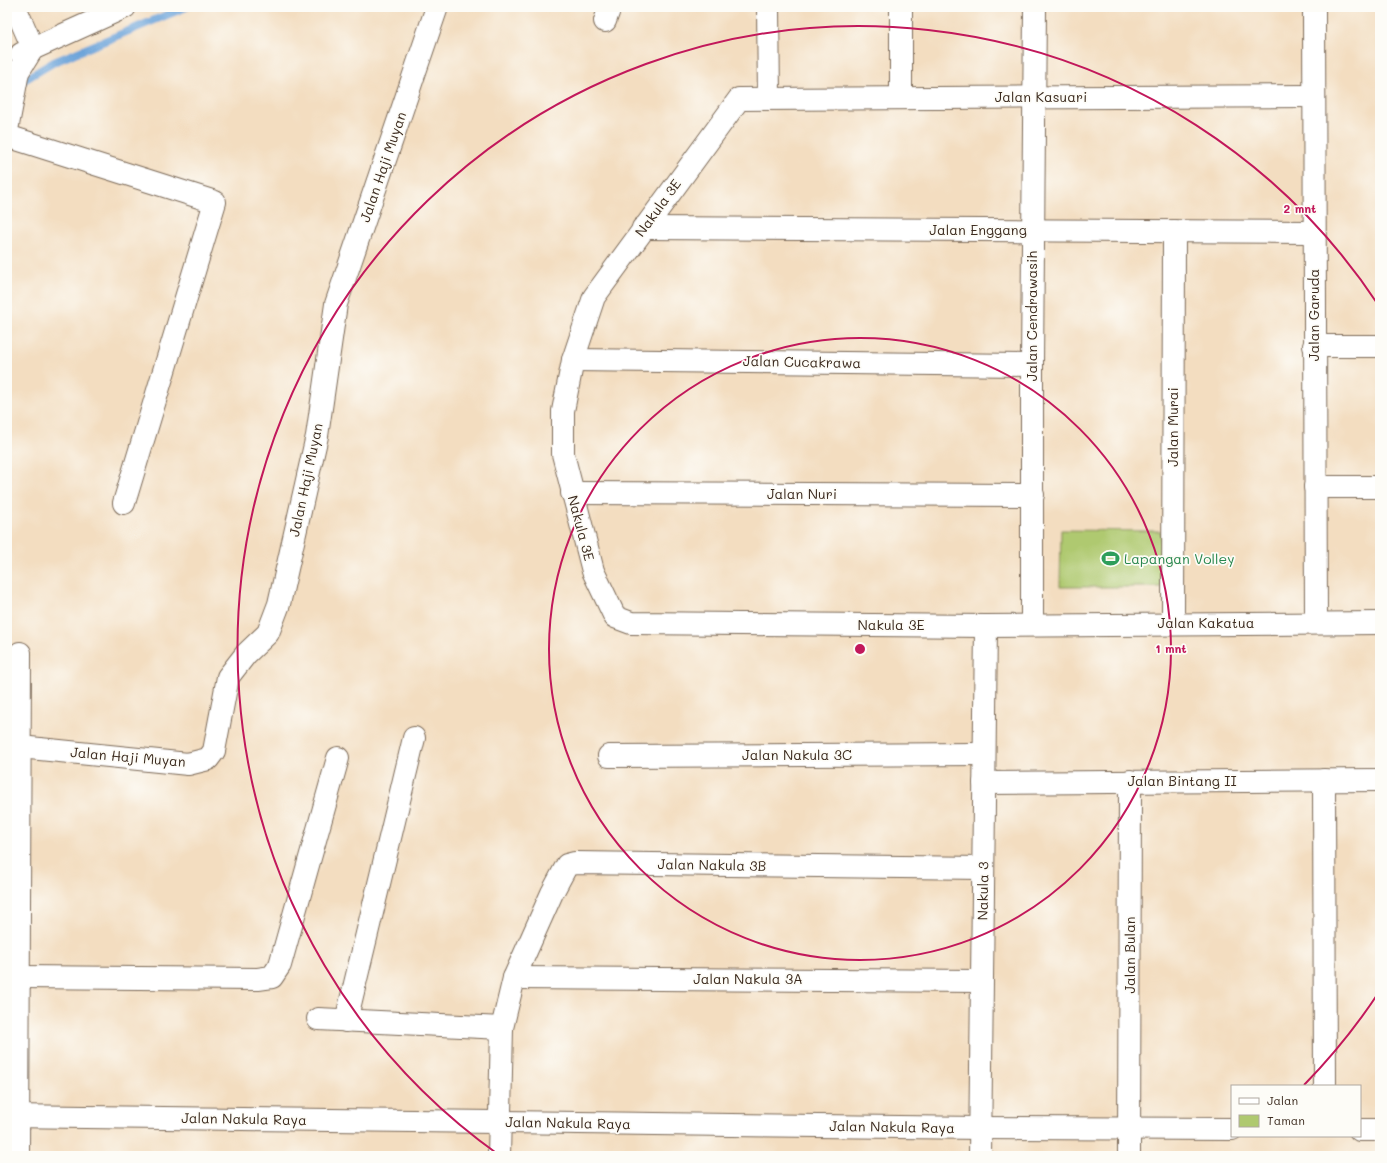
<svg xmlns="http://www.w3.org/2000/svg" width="1387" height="1163" font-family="Mali,sans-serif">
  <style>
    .green { fill: #afc96f; stroke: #757a46 }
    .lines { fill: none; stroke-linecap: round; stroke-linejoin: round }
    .stream { stroke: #6aa3d9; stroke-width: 8 }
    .minor-casing { stroke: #7b6957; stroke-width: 24 }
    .minor { stroke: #fff; stroke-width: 22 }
    .ring { fill: none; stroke: #c2185b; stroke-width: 2 }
    .labels { text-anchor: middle; stroke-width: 3.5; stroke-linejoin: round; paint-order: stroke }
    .street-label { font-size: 14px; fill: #3b2a1e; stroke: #fdfcf7 }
    .leisure-label { font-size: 14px; fill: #27864d; stroke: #fdfcf7; text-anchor: start }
    .centre { fill: #c2185b; stroke: #fdfcf7; stroke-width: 2 }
    .ring-label { font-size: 12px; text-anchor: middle; font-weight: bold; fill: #c2185b; stroke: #fdfcf7; stroke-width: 3.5; stroke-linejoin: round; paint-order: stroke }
  </style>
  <rect width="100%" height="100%" fill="#fdfcf7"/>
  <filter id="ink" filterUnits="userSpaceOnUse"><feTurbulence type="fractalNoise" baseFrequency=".025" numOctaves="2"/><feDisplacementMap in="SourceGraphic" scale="8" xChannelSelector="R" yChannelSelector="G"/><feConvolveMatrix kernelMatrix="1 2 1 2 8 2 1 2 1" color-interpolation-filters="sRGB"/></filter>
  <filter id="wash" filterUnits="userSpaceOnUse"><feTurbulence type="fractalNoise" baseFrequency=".012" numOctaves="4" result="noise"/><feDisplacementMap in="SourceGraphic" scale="16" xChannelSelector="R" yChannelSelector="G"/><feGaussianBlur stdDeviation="0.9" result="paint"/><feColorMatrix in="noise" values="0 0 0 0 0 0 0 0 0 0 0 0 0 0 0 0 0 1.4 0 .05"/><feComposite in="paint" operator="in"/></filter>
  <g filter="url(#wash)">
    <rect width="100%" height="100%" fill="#f3ddc0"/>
    <!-- green -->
    <polygon class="green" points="1061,530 1161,531 1161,587 1060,587"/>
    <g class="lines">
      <!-- stream -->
      <polyline class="stream" points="19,83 54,62 186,7"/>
    </g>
  </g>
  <g filter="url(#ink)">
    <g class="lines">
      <defs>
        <g id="minor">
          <polyline points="768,7 769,98"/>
          <polyline points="901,7 901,98"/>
          <polyline points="1314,7 1316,623"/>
          <polyline points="605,21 610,7"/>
          <polyline points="21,54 125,7"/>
          <polyline points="1314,96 739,99 594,297 573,360 563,411 563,454 593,571 615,617 631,623 986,626 1380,623"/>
          <polyline points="7,130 18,72 33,48 15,7"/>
          <polyline points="7,136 215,202 124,503"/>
          <polyline points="643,228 1314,232"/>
          <polyline points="1314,346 1380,346"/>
          <polyline points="573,360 1032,365"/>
          <polyline points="1315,487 1380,487"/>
          <polyline points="572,493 1033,495"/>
          <polyline points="1173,623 1174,231"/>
          <polyline points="1032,625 1032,365 1035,7"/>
          <polyline points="20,747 188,764 208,759 214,751 228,677 246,654 268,633 279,604 317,436 336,304 437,7"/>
          <polyline points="609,756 984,754"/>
          <polyline points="1324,780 1325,1086"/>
          <polyline points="984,783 1380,780"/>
          <polyline points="19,977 258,979 272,977 280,965 338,758"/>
          <polyline points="514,978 981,981"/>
          <polyline points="318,1019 502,1028"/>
          <polyline points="346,1021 414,738"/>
          <polyline points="7,1116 980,1128 1232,1129"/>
          <polyline points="1360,1130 1380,1130"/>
          <polyline points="18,1156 20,653"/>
          <polyline points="499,1156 502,1028 514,978 552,893 567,865 575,863 983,868"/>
          <polyline points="980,1156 986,626"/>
          <polyline points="1129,1156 1130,781"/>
        </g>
      </defs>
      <!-- minor casing -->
      <use href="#minor" class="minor-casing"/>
      <!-- minor -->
      <use href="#minor" class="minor"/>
    </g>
  </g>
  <!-- distance rings -->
  <g class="ring">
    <circle cx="860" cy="649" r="311"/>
    <path d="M1379 992A622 622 0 0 1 1304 1085M499 1155A622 622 0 1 1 1379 306"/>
  </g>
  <!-- icons -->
  <defs>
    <symbol id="stadium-bare" viewBox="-9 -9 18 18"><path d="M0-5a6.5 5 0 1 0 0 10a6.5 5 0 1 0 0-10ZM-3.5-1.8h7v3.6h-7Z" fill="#2e9e5b" stroke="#fdfcf7" stroke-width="2.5" paint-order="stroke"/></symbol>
  </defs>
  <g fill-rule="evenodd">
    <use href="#stadium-bare" x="1098" y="546" width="25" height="25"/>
  </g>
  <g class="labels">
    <!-- street labels -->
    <g class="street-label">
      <text x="1041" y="102">Jalan Kasuari</text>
      <text transform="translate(383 167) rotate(-71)" y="5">Jalan Haji Muyan</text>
      <text transform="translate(658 208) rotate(-54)" y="5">Nakula 3E</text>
      <text x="978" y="235">Jalan Enggang</text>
      <text transform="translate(1314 315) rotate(-90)" y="5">Jalan Garuda</text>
      <text transform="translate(1032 316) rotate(-90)" y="5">Jalan Cendrawasih</text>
      <text transform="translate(802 362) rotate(1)" y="5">Jalan Cucakrawa</text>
      <text transform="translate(1173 427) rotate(-90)" y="5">Jalan Murai</text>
      <text transform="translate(306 480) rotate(-78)" y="5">Jalan Haji Muyan</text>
      <text x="802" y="499">Jalan Nuri</text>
      <text transform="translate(581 528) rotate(75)" y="5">Nakula 3E</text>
      <text x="1206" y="628">Jalan Kakatua</text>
      <text x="891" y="630">Nakula 3E</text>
      <text x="797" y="760">Jalan Nakula 3C</text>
      <text transform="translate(128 757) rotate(5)" y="5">Jalan Haji Muyan</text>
      <text x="1182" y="786">Jalan Bintang II</text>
      <text transform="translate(712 865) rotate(1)" y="5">Jalan Nakula 3B</text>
      <text transform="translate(983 891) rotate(-89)" y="5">Nakula 3</text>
      <text transform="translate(1130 955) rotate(-90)" y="5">Jalan Bulan</text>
      <text x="748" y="984">Jalan Nakula 3A</text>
      <text transform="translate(244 1119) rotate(1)" y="5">Jalan Nakula Raya</text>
      <text transform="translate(568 1123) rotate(1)" y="5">Jalan Nakula Raya</text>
      <text transform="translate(892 1127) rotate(1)" y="5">Jalan Nakula Raya</text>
    </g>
    <!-- leisure labels -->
    <g class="leisure-label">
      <text x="1124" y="564">Lapangan Volley</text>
    </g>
  </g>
  <circle cx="860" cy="649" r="6" class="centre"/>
  <g class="ring-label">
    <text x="1300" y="213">2 mnt</text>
    <text x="1171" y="653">1 mnt</text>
  </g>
  <!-- margin -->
  <rect width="1387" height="1163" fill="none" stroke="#fdfcf7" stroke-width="24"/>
  <!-- legend -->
  <rect x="1231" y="1085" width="130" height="52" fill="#fdfcf7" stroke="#afa8a0"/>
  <rect x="1239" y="1098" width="20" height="6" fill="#ffffff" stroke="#afa8a0"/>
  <text x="1267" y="1105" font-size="12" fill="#3b2a1e">Jalan</text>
  <rect x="1239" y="1115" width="20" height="12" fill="#afc96f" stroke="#afa8a0"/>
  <text x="1267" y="1125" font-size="12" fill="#3b2a1e">Taman</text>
</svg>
